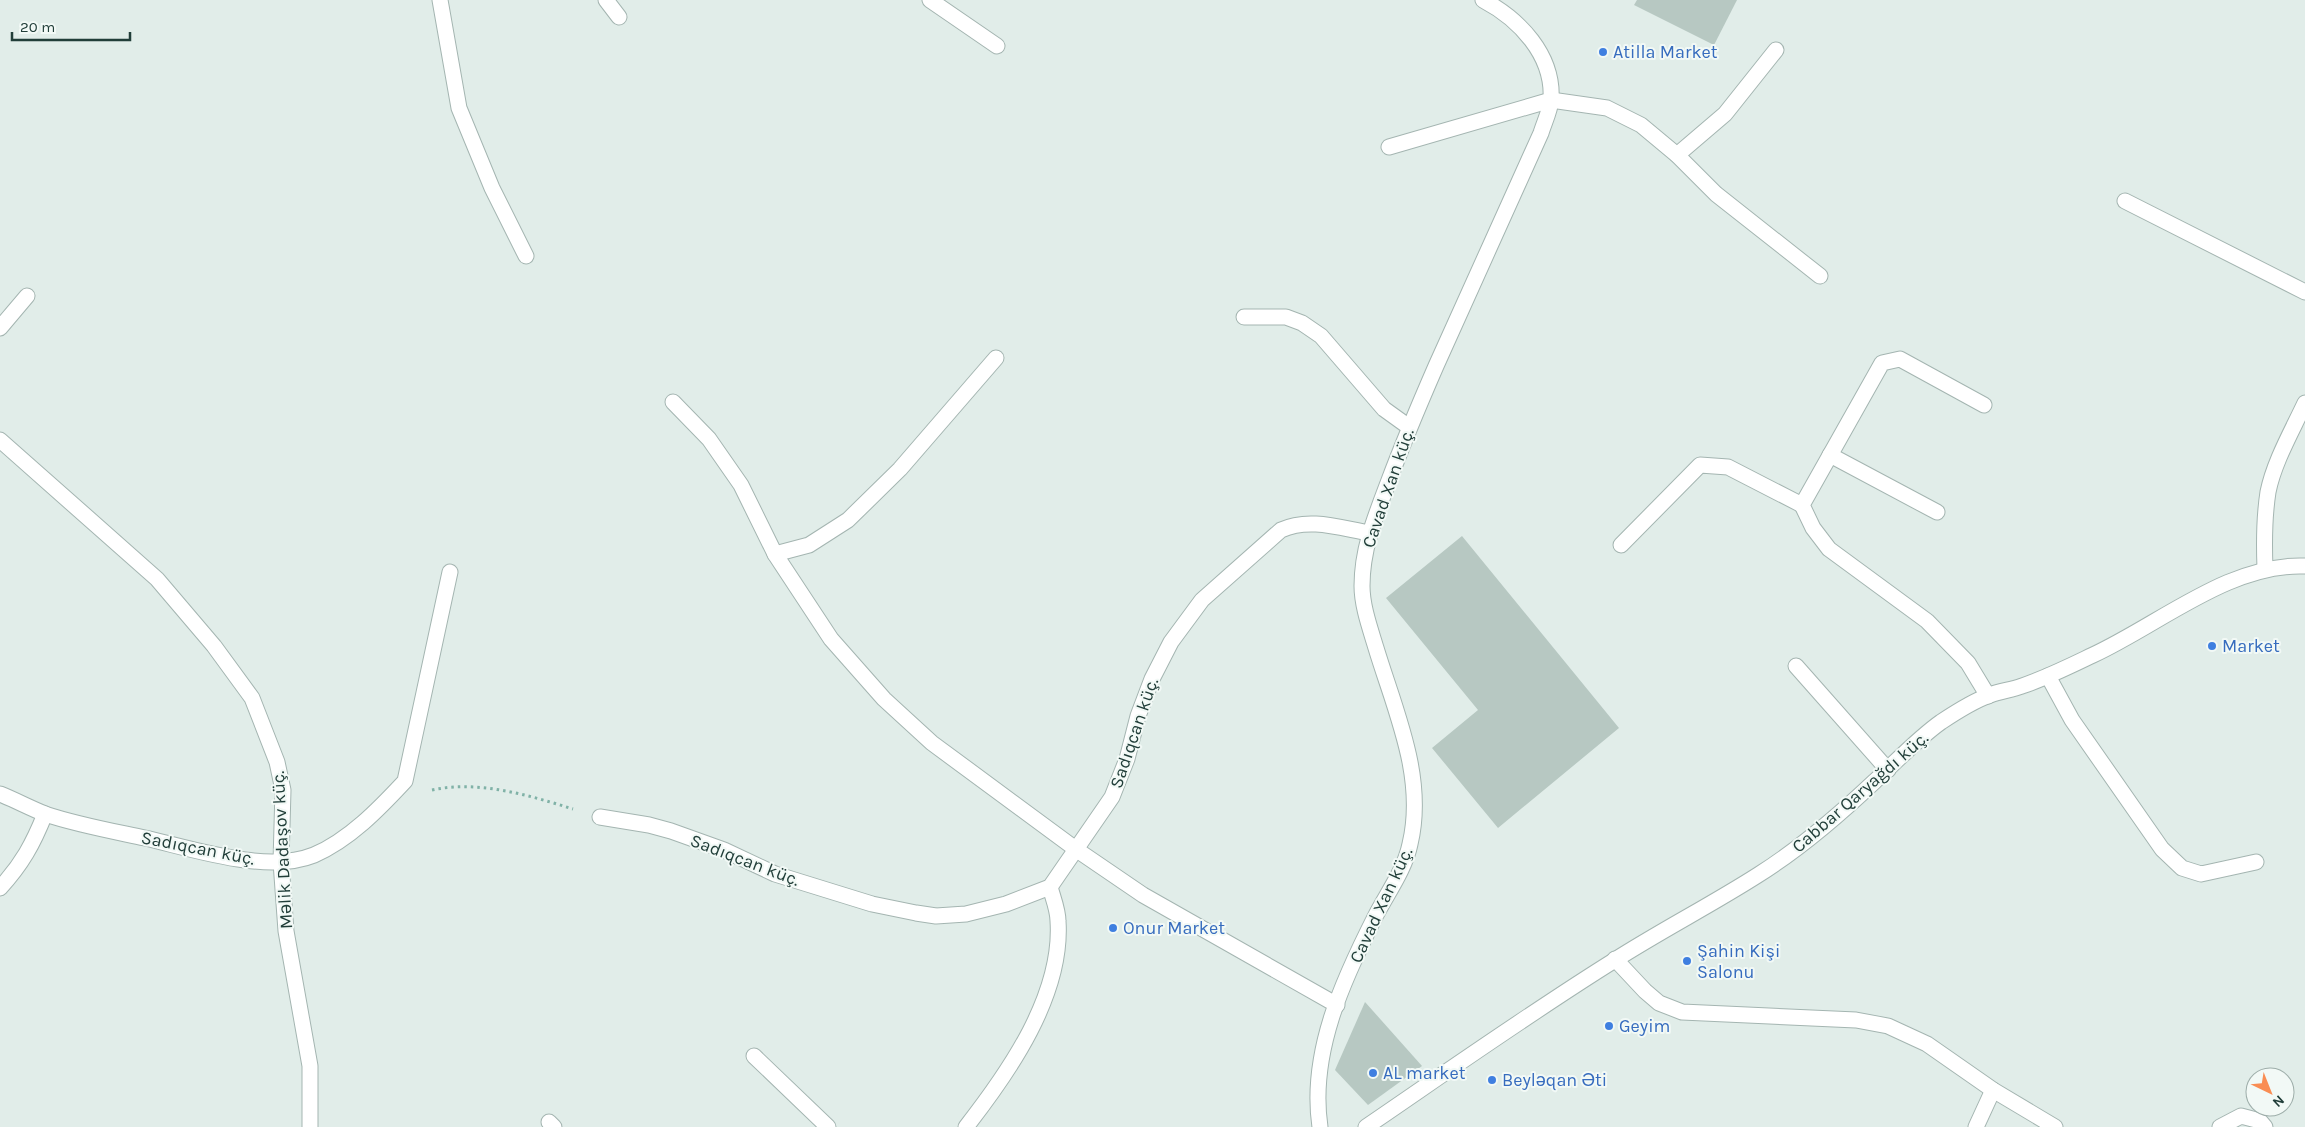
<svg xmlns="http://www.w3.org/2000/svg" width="2305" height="1127" font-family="Karla,sans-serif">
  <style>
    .building { fill: #b7c8c2 }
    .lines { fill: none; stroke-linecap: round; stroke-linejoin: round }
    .minor-casing { stroke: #a4b5b1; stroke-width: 17 }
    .tertiary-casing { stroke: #a4b5b1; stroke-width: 17 }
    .path { stroke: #80b2a7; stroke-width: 3; stroke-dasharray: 2.5 4; stroke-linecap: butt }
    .minor { stroke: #fff; stroke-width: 15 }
    .tertiary { stroke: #fff; stroke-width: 15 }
    .shop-dot { fill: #3f7fe0; stroke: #f2f9f6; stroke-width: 2 }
    .labels { text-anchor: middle; stroke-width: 4; stroke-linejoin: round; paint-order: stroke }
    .shop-label { font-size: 18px; fill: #366cbe; stroke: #f2f9f6; text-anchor: start }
    .street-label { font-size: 18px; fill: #213e39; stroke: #f2f9f6 }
  </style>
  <rect width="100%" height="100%" fill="#e1ede9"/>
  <!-- building -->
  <g class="building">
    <polygon points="1637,0 1737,0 1714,45 1634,5"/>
    <polygon points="1462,536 1619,728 1498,828 1432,748 1478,710 1386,598"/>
    <polygon points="1365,1002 1422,1066 1368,1105 1335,1070"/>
  </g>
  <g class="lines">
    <defs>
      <g id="minor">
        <polyline points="440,0 459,108 492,188 526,256"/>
        <polyline points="606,0 619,17"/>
        <polyline points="930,0 997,46"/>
        <polyline points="1389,147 1551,100 1607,108 1641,125 1677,155 1716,194 1820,276"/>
        <polyline points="1677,155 1725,114 1776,50"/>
        <polyline points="2125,201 2305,292"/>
        <polyline points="1244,317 1286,317 1302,323 1321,336 1384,409 1409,427"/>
        <polyline points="0,328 27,296"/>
        <polyline points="673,402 709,439 741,485 775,554 831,639 884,699 932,743 1077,850 1143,895 1337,1005"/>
        <polyline points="1984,405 1900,359 1882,363 1802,505 1813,528 1829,549 1927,621 1968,663 1988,696"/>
        <polyline points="0,440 157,579 214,646 252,698 277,762 283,790 281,862 286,931 310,1066 310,1127"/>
        <polyline points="1830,455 1937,512"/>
        <polyline points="1621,545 1700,465 1728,467 1802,505"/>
        <polyline points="775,554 809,545 848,520 900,469 996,358"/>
        <path d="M 2265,568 C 2264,543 2264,518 2268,492 C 2274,462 2292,431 2305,403"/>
        <polyline points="1796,666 1888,770"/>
        <polyline points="2048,676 2072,720 2162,849 2182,868 2201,874 2256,862"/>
        <path d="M 0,794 C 15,800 30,808 45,814 C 78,825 112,831 145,838 C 193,849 267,874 314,855 C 349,840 379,809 405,781 L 450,572"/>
        <path d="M 600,817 L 649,825 L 671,831 L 724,850 L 775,874 L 872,904 L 916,913 L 936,916 L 966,914 L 1006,904 L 1050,887 L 1112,797 L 1127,759 L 1138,716 L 1152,679 L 1171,642 L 1202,600 L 1281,530 C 1309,517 1340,528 1369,533"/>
        <path d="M 0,888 C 22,864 33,844 45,814"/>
        <polyline points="1615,959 1645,991 1659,1003 1682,1012 1856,1020 1888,1026 1927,1044 1993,1090 2055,1127"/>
        <polyline points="754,1056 828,1127"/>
        <polyline points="549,1122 554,1127"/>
        <path d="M 966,1127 C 1009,1072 1063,995 1058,921 C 1058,910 1053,898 1050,887"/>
        <path d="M 1366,1127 C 1448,1071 1530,1013 1615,960 C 1662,930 1711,905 1758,875 C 1801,848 1838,816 1875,781 C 1896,762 1917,739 1941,722 C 1956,712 1973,701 1990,695 C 2000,691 2011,690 2022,686 C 2046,678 2070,666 2093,655 C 2160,624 2230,563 2305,566"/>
        <polyline points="1976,1127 1993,1090"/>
        <polyline points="2220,1127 2241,1116 2260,1121 2265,1127"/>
      </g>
      <path id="tertiary" d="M 1320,1127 C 1309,1053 1343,980 1376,915 C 1388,892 1405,869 1410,844 C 1426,777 1395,711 1376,648 C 1370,628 1362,606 1362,586 C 1362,549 1375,517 1388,483 C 1403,443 1419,405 1436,366 C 1471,288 1506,211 1541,133 C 1544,123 1550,111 1551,100 C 1554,55 1519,19 1483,0"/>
    </defs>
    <!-- minor casing -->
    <use href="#minor" class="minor-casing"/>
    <!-- tertiary casing -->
    <use href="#tertiary" class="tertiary-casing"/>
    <!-- path -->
    <path class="path" d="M 432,790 C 479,780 528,795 573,809"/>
    <!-- minor -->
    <use href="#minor" class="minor"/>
    <!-- tertiary -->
    <use href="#tertiary" class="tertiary"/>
  </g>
  <!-- markers -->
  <g class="shop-dot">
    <circle cx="1603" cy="52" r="5"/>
    <circle cx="2212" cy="646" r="5"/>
    <circle cx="1113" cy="928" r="5"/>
    <circle cx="1687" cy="961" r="5"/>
    <circle cx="1609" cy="1026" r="5"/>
    <circle cx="1373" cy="1073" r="5"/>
    <circle cx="1492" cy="1080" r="5"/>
  </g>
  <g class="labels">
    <!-- shop labels -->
    <g class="shop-label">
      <text x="1613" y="58">Atilla Market</text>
      <text x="2222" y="652">Market</text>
      <text x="1123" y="934">Onur Market</text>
      <text x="1697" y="957">Şahin Kişi<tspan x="1697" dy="21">Salonu</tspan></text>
      <text x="1619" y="1032">Geyim</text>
      <text x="1383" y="1079">AL market</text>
      <text x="1502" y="1086">Beyləqan Əti</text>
    </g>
    <!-- street labels -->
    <g class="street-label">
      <text transform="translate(1388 488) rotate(-71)" y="6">Cavad Xan küç.</text>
      <text transform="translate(1134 733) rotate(-71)" y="6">Sadıqcan küç.</text>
      <text transform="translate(1860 792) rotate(-41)" y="6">Cabbar Qaryağdı küç.</text>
      <text transform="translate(198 848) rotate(11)" y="6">Sadıqcan küç.</text>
      <text transform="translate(282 850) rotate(-93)" y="6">Məlik Dadaşov küç.</text>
      <text transform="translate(745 860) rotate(21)" y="6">Sadıqcan küç.</text>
      <text transform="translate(1381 905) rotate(-65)" y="6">Cavad Xan küç.</text>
    </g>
  </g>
  <!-- north arrow -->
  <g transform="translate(2270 1092) rotate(137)"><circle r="24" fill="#f2f9f6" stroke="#9eaeaa"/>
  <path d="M0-4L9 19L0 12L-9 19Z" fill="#f98d53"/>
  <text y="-8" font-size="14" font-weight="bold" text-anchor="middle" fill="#213e39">N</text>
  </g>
  <!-- scale -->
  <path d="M12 32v8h118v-8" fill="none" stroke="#213e39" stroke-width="2.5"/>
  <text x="20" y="32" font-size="15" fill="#213e39" stroke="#f2f9f6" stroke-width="4" paint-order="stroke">20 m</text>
</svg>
